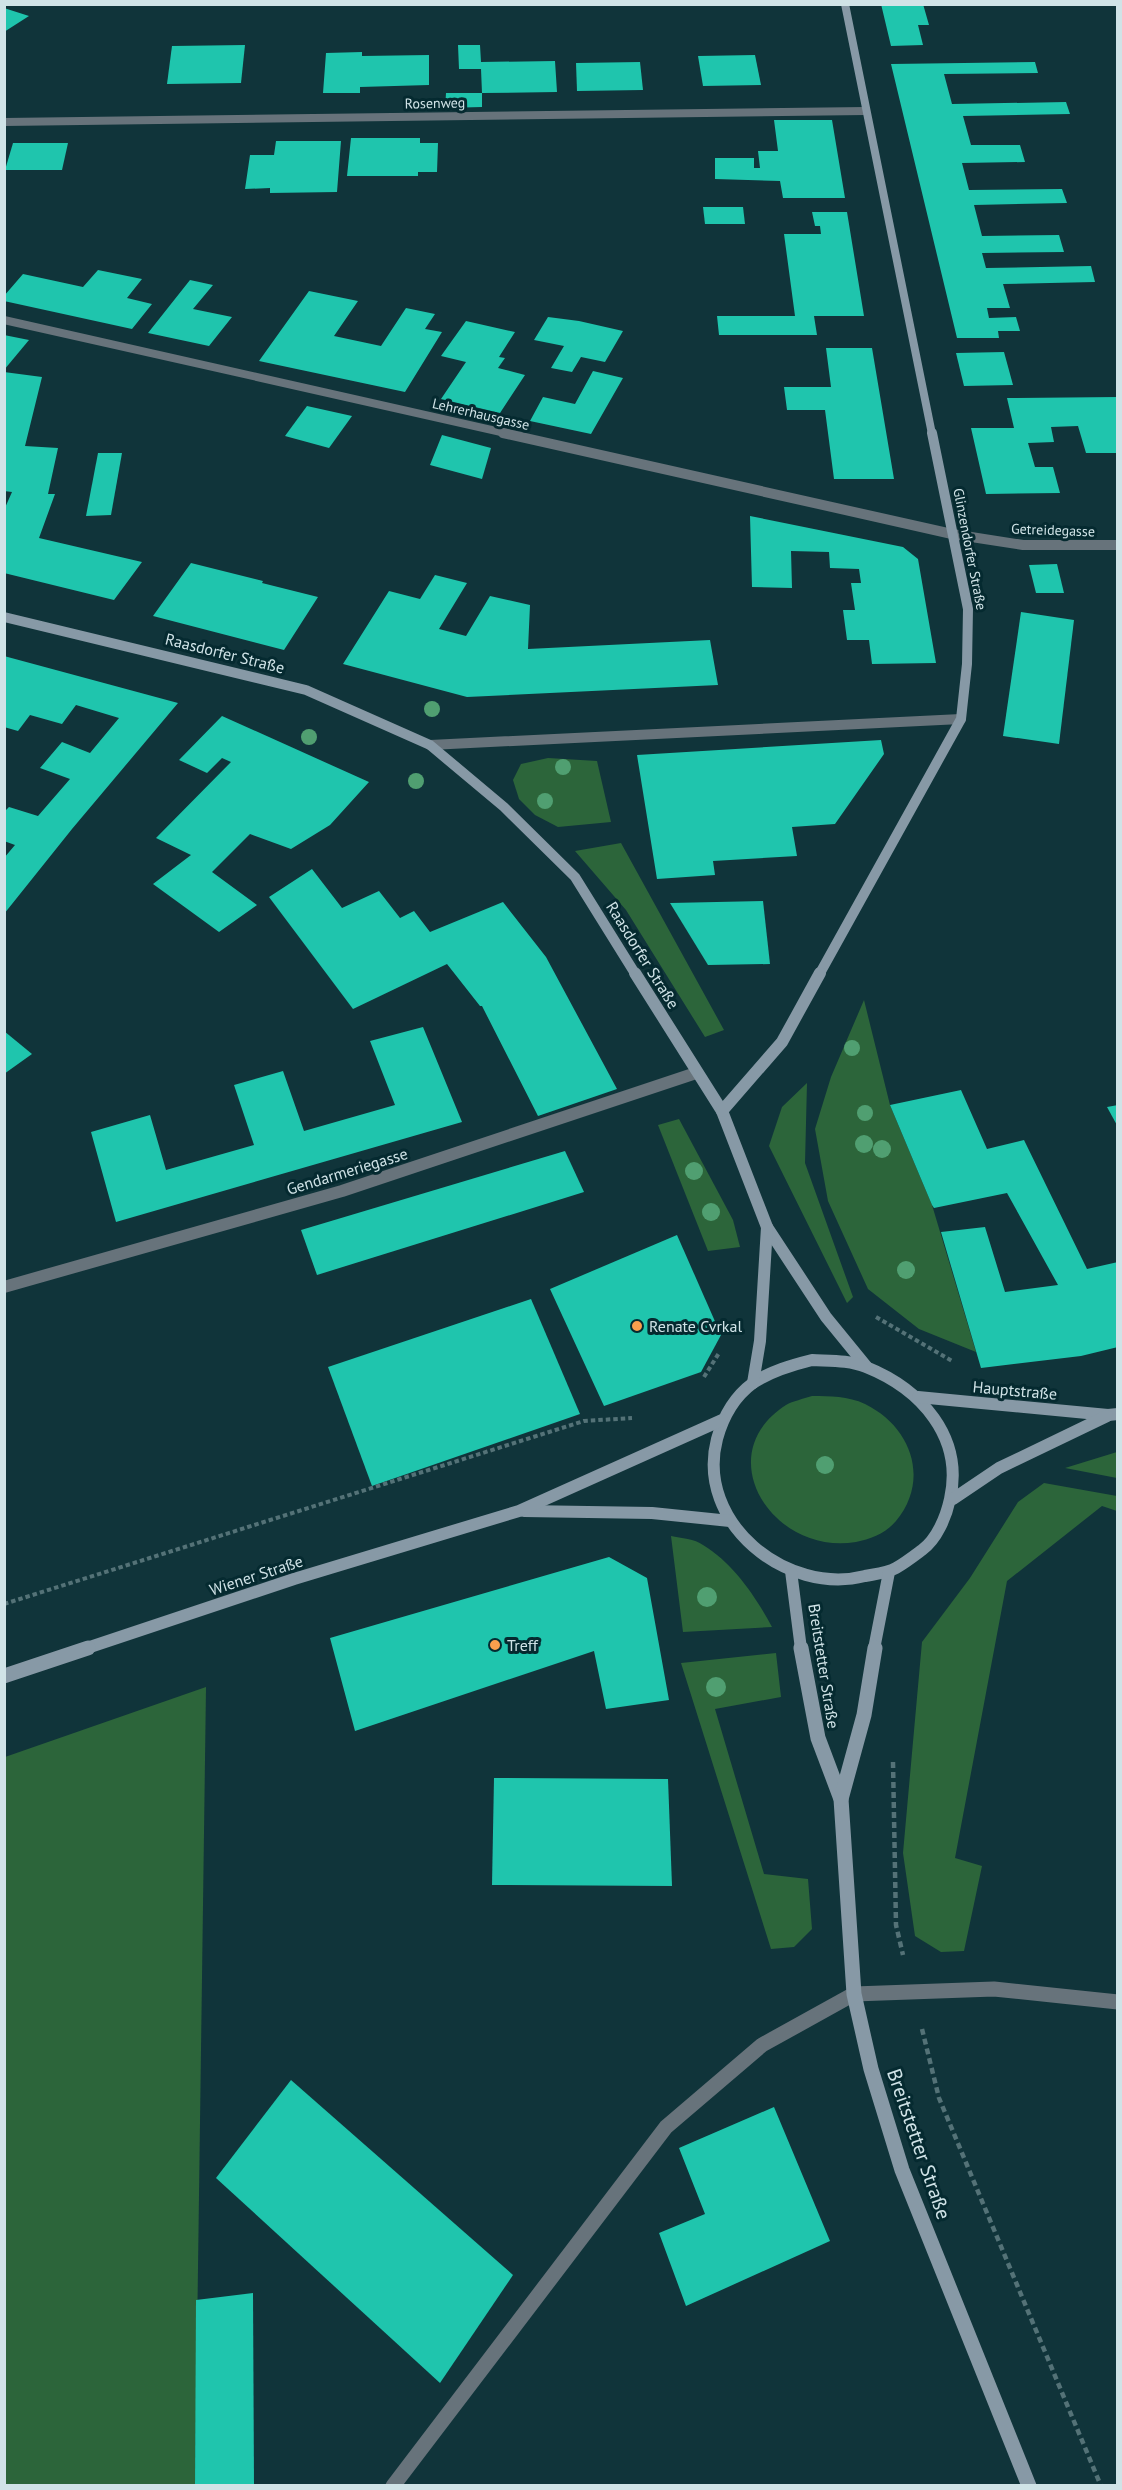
<svg xmlns="http://www.w3.org/2000/svg" width="1122" height="2490" font-family="'PT Sans',sans-serif">
  <style>
    .green { fill: #2c653a }
    .building { fill: #1fc5ad }
    .lines { fill: none; stroke-linecap: round; stroke-linejoin: round }
    .path-far1 { stroke: #547277; stroke-width: 4; stroke-dasharray: 4.5 3; stroke-linecap: butt }
    .path { stroke: #547277; stroke-width: 4.5; stroke-dasharray: 6 4; stroke-linecap: butt }
    .lane-far1 { stroke: #67737b; stroke-width: 12 }
    .lane { stroke: #67737b; stroke-width: 15 }
    .street-far1 { stroke: #67737b; stroke-width: 8 }
    .street { stroke: #67737b; stroke-width: 10 }
    .secondary-far3 { stroke: #8799a6; stroke-width: 8 }
    .secondary-far2 { stroke: #8799a6; stroke-width: 10 }
    .secondary-far1 { stroke: #8799a6; stroke-width: 12 }
    .secondary { stroke: #8799a6; stroke-width: 15 }
    .tree { fill: #509f71 }
    .poi-dot { fill: #f99f4d; stroke: #052a30; stroke-width: 2 }
    .labels { text-anchor: middle; stroke-width: 6; stroke-linejoin: round; paint-order: stroke }
    .far-street-label { font-size: 14px; fill: #d0e3e7; stroke: #052a30 }
    .street-label { font-size: 16px; fill: #d0e3e7; stroke: #052a30 }
    .poi-label { font-size: 16px; fill: #d0e3e7; stroke: #052a30; text-anchor: start }
    .near-street-label { font-size: 20px; fill: #d0e3e7; stroke: #052a30 }
  </style>
  <rect width="100%" height="100%" fill="#10343a"/>
  <!-- green -->
  <g class="green">
    <polygon points="548,758 597,761 611,822 558,827 535,815 519,799 513,780 521,764"/>
    <polygon points="621,843 724,1030 705,1037 626,910 575,851"/>
    <polygon points="864,1000 890,1105 932,1205 976,1352 919,1329 868,1289 828,1201 815,1129 831,1077"/>
    <polygon points="807,1083 805,1163 853,1297 847,1303 769,1146 782,1107"/>
    <polygon points="679,1119 733,1220 740,1247 708,1251 658,1125"/>
    <path d="M 812,1396 C 830,1396 848,1396 865,1404 C 912,1427 930,1480 896,1521 C 886,1533 871,1539 856,1542 C 773,1556 708,1455 786,1405 C 793,1401 803,1399 812,1396 Z"/>
    <polygon points="1117,1452 1117,1478 1065,1468"/>
    <polygon points="1044,1483 1117,1496 1117,1511 1102,1506 1007,1581 955,1858 982,1866 964,1951 941,1952 915,1936 903,1853 922,1642 970,1578 1018,1502"/>
    <path d="M 671,1536 C 681,1538 695,1539 703,1545 C 733,1563 756,1597 772,1627 L 683,1632 Z"/>
    <polygon points="776,1653 781,1697 715,1709 764,1874 808,1879 812,1929 794,1947 771,1949 681,1663"/>
    <polygon points="206,1687 195,2485 5,2485 5,1757"/>
  </g>
  <!-- building -->
  <g class="building">
    <polygon points="881,4 923,4 929,25 918,25 923,45 891,46"/>
    <polygon points="4,8 29,16 4,32"/>
    <polygon points="245,45 241,83 167,84 172,46"/>
    <polygon points="458,45 480,45 481,62 555,61 557,92 482,93 481,69 459,69"/>
    <polygon points="362,52 362,56 429,55 429,85 360,87 360,93 323,93 326,53"/>
    <polygon points="755,55 761,85 703,86 698,56"/>
    <polygon points="640,62 643,90 577,91 576,63"/>
    <polygon points="1035,62 1038,73 944,74 952,104 1066,102 1070,114 963,116 971,145 1020,145 1025,162 962,163 969,190 1062,189 1067,203 974,205 982,236 1059,235 1064,252 982,253 986,268 1091,266 1095,282 1003,284 1010,308 987,308 989,318 1016,317 1020,331 998,331 999,338 957,338 891,64"/>
    <polygon points="446,93 482,93 482,107 445,108"/>
    <polygon points="774,120 832,120 845,198 783,198 780,181 715,179 715,158 754,158 754,168 760,168 758,151 778,151"/>
    <polygon points="351,138 420,138 420,143 438,143 437,172 418,172 418,176 347,176"/>
    <polygon points="276,141 341,141 337,192 270,193 270,188 245,189 250,155 274,155"/>
    <polygon points="13,143 68,143 62,170 5,170"/>
    <polygon points="703,207 743,207 745,224 705,224"/>
    <polygon points="812,212 847,212 864,316 814,316 817,335 719,335 717,316 795,316 784,234 821,234 820,226 815,226"/>
    <polygon points="98,270 142,279 127,298 152,304 132,329 4,301 4,296 23,274 83,287"/>
    <polygon points="190,280 213,285 193,309 232,317 209,346 148,333"/>
    <polygon points="309,291 358,301 334,336 381,346 406,308 435,314 425,329 442,332 405,392 259,361"/>
    <polygon points="548,317 579,321 623,331 605,362 581,357 572,372 551,368 564,346 534,340"/>
    <polygon points="466,321 515,332 499,357 505,358 498,368 525,375 500,413 441,399 466,362 441,356"/>
    <polygon points="4,335 29,340 4,370"/>
    <polygon points="826,348 872,348 894,479 834,479 825,410 787,410 784,387 831,387"/>
    <polygon points="1004,352 1013,385 964,386 956,353"/>
    <polygon points="593,371 623,378 591,434 530,421 543,397 575,404"/>
    <polygon points="4,372 42,377 25,446 58,448 48,494 55,494 39,538 142,562 114,600 4,573 4,510 12,492 4,491"/>
    <polygon points="1118,397 1118,453 1086,453 1078,426 1051,427 1054,442 1028,443 1035,467 1053,467 1060,493 986,494 971,428 1014,428 1007,398"/>
    <polygon points="307,406 352,416 329,448 285,436"/>
    <polygon points="442,435 491,448 482,479 430,465"/>
    <polygon points="98,453 122,453 111,515 86,516"/>
    <polygon points="750,516 903,547 918,559 936,663 872,664 869,640 847,640 843,610 855,610 851,583 861,583 859,569 830,568 829,552 791,551 792,588 752,587"/>
    <polygon points="191,563 263,581 262,583 318,597 284,650 153,616"/>
    <polygon points="1057,564 1064,593 1036,593 1029,565"/>
    <polygon points="435,575 467,583 439,629 466,636 490,596 530,605 528,649 710,640 718,685 467,697 343,664 389,591 420,599"/>
    <polygon points="1021,612 1074,620 1059,744 1003,736"/>
    <polygon points="4,656 178,703 72,829 4,914 4,858 15,845 4,841 4,812 9,807 38,816 70,779 40,768 62,742 90,753 119,718 76,705 62,724 30,715 18,731 4,727"/>
    <polygon points="222,716 369,782 330,825 291,849 250,834 212,872 257,905 219,932 153,884 191,855 156,838 231,762 222,758 207,773 179,760"/>
    <polygon points="881,740 884,754 835,824 792,827 797,856 713,861 715,875 657,879 637,755"/>
    <polygon points="312,869 342,908 379,891 400,918 414,911 430,932 503,902 546,957 617,1089 538,1116 482,1006 480,1006 447,964 353,1009 269,897"/>
    <polygon points="763,901 770,964 708,965 670,903"/>
    <polygon points="423,1027 462,1122 116,1222 91,1132 150,1115 166,1170 254,1145 234,1085 283,1071 304,1131 395,1105 370,1041"/>
    <polygon points="4,1031 32,1054 4,1074"/>
    <polygon points="961,1090 987,1149 1024,1140 1087,1269 1118,1262 1118,1347 1081,1356 981,1368 941,1232 985,1227 1005,1292 1058,1285 1007,1193 934,1208 932,1205 890,1105"/>
    <polygon points="1118,1105 1118,1127 1107,1107"/>
    <polygon points="565,1151 584,1192 317,1275 301,1230"/>
    <polygon points="677,1235 721,1335 701,1372 604,1406 550,1289"/>
    <polygon points="531,1299 580,1414 372,1486 328,1367"/>
    <polygon points="609,1557 647,1578 669,1700 606,1709 594,1651 355,1731 330,1638"/>
    <polygon points="494,1778 668,1779 672,1886 492,1885"/>
    <polygon points="291,2080 513,2275 440,2383 216,2178"/>
    <polygon points="774,2107 830,2241 686,2306 659,2233 705,2214 679,2148"/>
    <polygon points="253,2293 254,2486 195,2486 196,2300"/>
  </g>
  <g class="lines">
    <!-- path-far1 -->
    <g class="path-far1">
      <polyline points="876,1317 952,1361"/>
      <polyline points="704,1377 719,1353"/>
      <polyline points="4,1604 584,1421 632,1418"/>
    </g>
    <!-- path -->
    <g class="path">
      <polyline points="893,1762 896,1925 903,1955"/>
      <polyline points="922,2029 939,2098 1101,2486"/>
    </g>
    <!-- lane-far1 -->
    <polyline class="lane-far1" points="4,1287 342,1191 696,1073"/>
    <!-- lane -->
    <polyline class="lane" points="393,2486 666,2127 762,2045 854,1994 994,1989 1118,2002"/>
    <!-- street-far1 -->
    <g class="street-far1">
      <polyline points="4,122 866,111"/>
      <polyline points="4,320 510,434"/>
    </g>
    <!-- street -->
    <g class="street">
      <polyline points="503,433 952,534 1023,545 1118,545"/>
      <polyline points="430,745 961,719"/>
    </g>
    <!-- secondary-far3 -->
    <polyline class="secondary-far3" points="845,4 932,434"/>
    <!-- secondary-far2 -->
    <g class="secondary-far2">
      <polyline points="4,617 306,690 430,745 504,807 575,877 636,975"/>
      <polyline points="819,975 961,719 967,664 968,609 932,433"/>
    </g>
    <!-- secondary-far1 -->
    <g class="secondary-far1">
      <polyline points="635,973 722,1111 767,1227 826,1317 866,1366"/>
      <polyline points="722,1111 782,1042 820,973"/>
      <path d="M 812,1360 C 830,1361 849,1360 866,1367 C 921,1389 964,1437 950,1499 C 946,1517 937,1539 922,1550 C 914,1556 905,1563 896,1568 C 887,1573 875,1574 865,1576 C 787,1596 695,1523 717,1439 C 723,1417 734,1397 753,1383 C 771,1371 792,1365 812,1360 Z"/>
      <polyline points="753,1383 760,1341 767,1227"/>
      <polyline points="918,1397 1108,1415 1118,1414"/>
      <polyline points="953,1499 999,1468 1107,1416"/>
      <polyline points="524,1511 652,1513 730,1521"/>
      <polyline points="791,1571 801,1649"/>
      <polyline points="84,1649 294,1579 519,1511 722,1420"/>
      <polyline points="874,1649 889,1572"/>
    </g>
    <!-- secondary -->
    <g class="secondary">
      <polyline points="801,1648 818,1738 841,1799 854,1994 871,2069 902,2170 1029,2486"/>
      <polyline points="4,1676 88,1648"/>
      <polyline points="841,1799 864,1715 875,1648"/>
    </g>
  </g>
  <!-- trees -->
  <g class="tree">
    <circle cx="432" cy="709" r="8"/>
    <circle cx="309" cy="737" r="8"/>
    <circle cx="563" cy="767" r="8"/>
    <circle cx="416" cy="781" r="8"/>
    <circle cx="545" cy="801" r="8"/>
    <circle cx="852" cy="1048" r="8"/>
    <circle cx="865" cy="1113" r="8"/>
    <circle cx="864" cy="1144" r="9"/>
    <circle cx="882" cy="1149" r="9"/>
    <circle cx="694" cy="1171" r="9"/>
    <circle cx="711" cy="1212" r="9"/>
    <circle cx="906" cy="1270" r="9"/>
    <circle cx="825" cy="1465" r="9"/>
    <circle cx="707" cy="1597" r="10"/>
    <circle cx="716" cy="1687" r="10"/>
  </g>
  <!-- markers -->
  <g class="poi-dot">
    <circle cx="637" cy="1326" r="6"/>
    <circle cx="495" cy="1645" r="6"/>
  </g>
  <g class="labels">
    <!-- far-street labels -->
    <g class="far-street-label">
      <text transform="translate(435 103) rotate(-1)" y="5">Rosenweg</text>
      <text transform="translate(481 414) rotate(13)" y="5">Lehrerhausgasse</text>
      <text transform="translate(1053 530) rotate(2)" y="5">Getreidegasse</text>
      <text transform="translate(970 549) rotate(79)" y="5">Glinzendorfer Straße</text>
    </g>
    <!-- street labels -->
    <g class="street-label">
      <text transform="translate(225 653) rotate(14)" y="6">Raasdorfer Straße</text>
      <text transform="translate(643 955) rotate(58)" y="6">Raasdorfer Straße</text>
      <text transform="translate(347 1171) rotate(-17)" y="6">Gendarmeriegasse</text>
      <text transform="translate(1015 1390) rotate(5)" y="6">Hauptstraße</text>
      <text transform="translate(256 1575) rotate(-18)" y="6">Wiener Straße</text>
      <text transform="translate(824 1666) rotate(81)" y="6">Breitstetter Straße</text>
    </g>
    <!-- poi labels -->
    <g class="poi-label">
      <text x="649" y="1332">Renate Cvrkal</text>
      <text x="507" y="1651">Treff</text>
    </g>
    <!-- near-street labels -->
    <g class="near-street-label">
      <text transform="translate(919 2144) rotate(71)" y="7">Breitstetter Straße</text>
    </g>
  </g>
  <!-- border -->
  <rect width="1122" height="2490" fill="none" stroke="#d0e3e7" stroke-width="12"/>
</svg>
